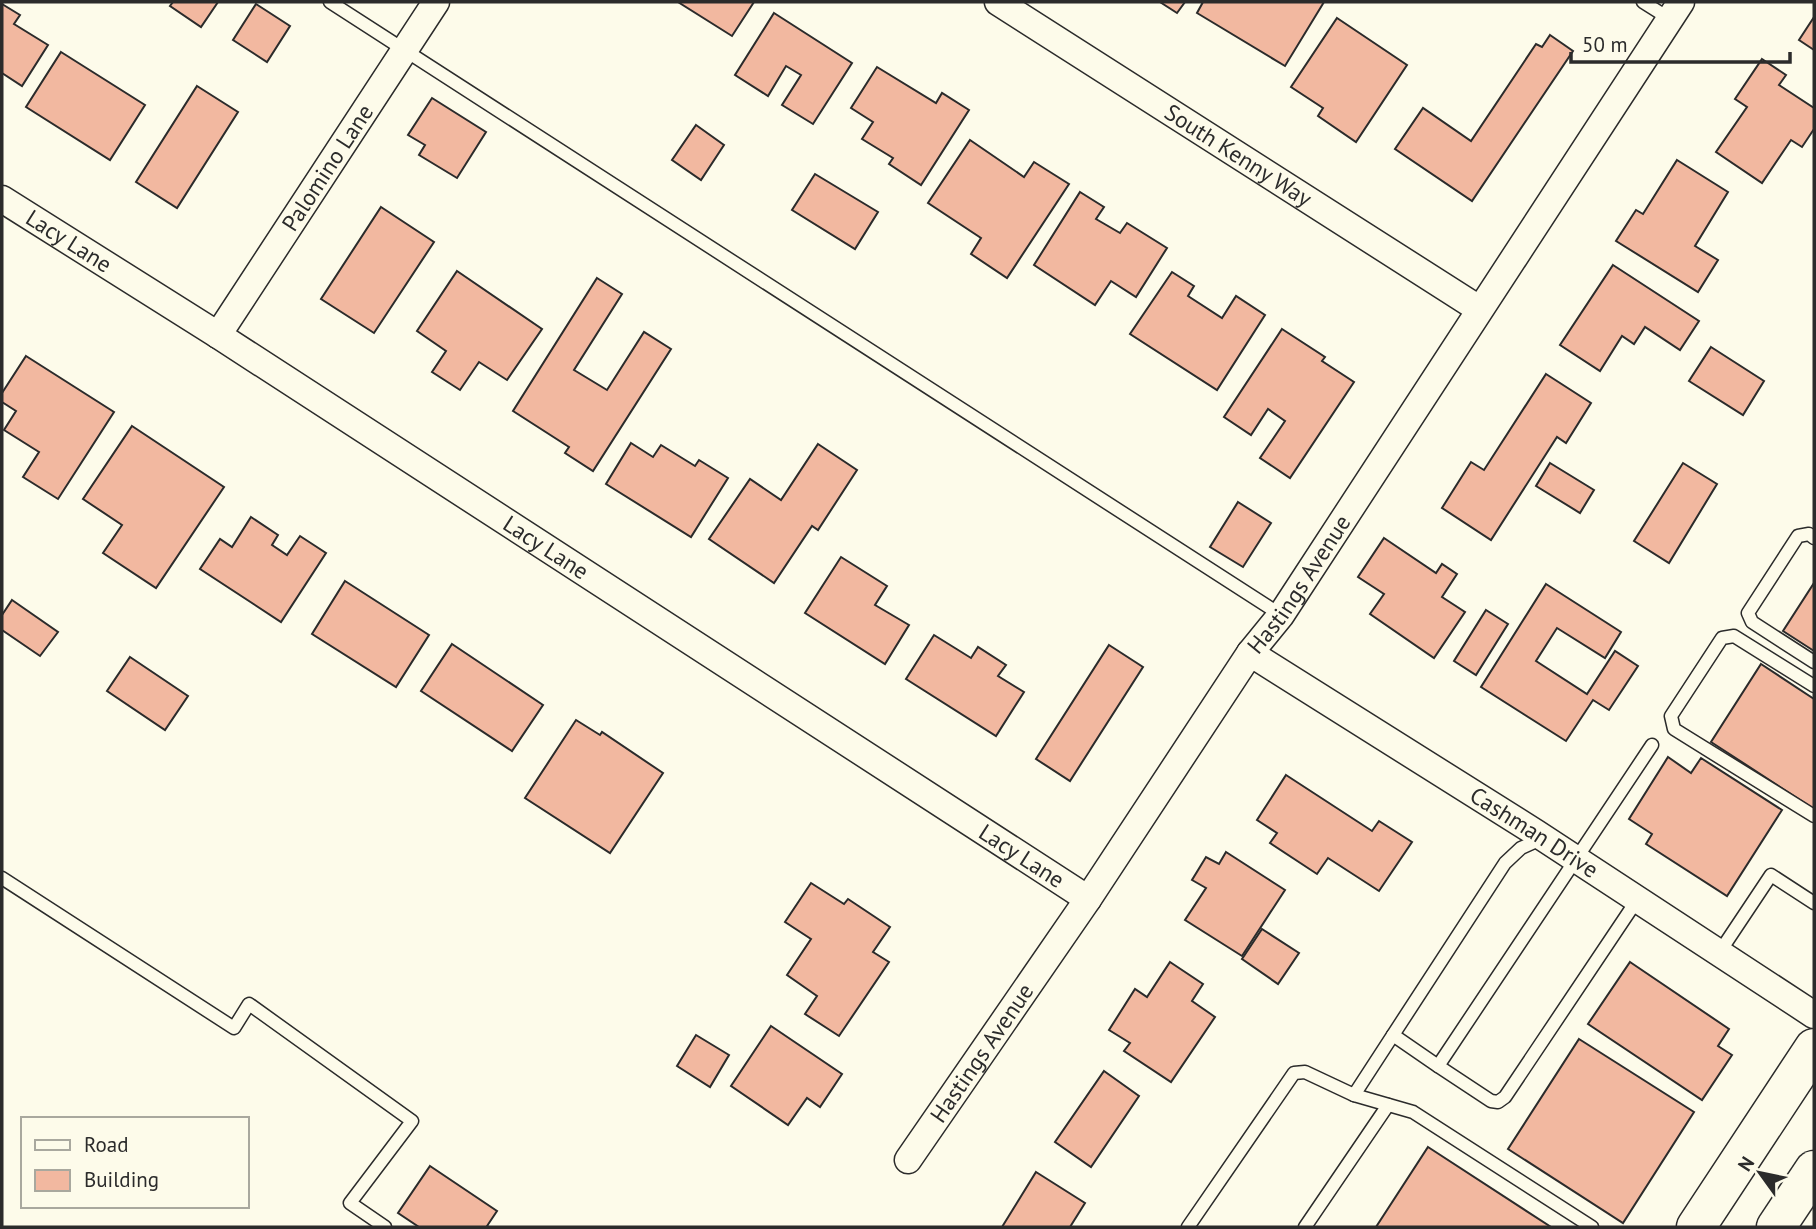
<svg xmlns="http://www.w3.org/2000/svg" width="1816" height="1229" font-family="'PT Sans',sans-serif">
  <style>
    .building { fill: #f2b8a0; stroke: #2b2b2b; stroke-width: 2 }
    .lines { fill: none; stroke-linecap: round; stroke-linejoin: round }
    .service-casing { stroke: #2b2b2b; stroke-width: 15 }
    .minor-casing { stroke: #2b2b2b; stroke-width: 29 }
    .primary-casing { stroke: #2b2b2b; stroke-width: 41 }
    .service { stroke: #fdfbea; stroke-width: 12 }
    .minor { stroke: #fdfbea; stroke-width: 26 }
    .primary { stroke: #fdfbea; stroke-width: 38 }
    .labels { text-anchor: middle; stroke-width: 5; stroke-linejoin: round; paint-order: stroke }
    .street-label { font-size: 23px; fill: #2b2b2b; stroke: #fdfbea }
  </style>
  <rect width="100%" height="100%" fill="#fdfbea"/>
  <!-- building -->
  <g class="building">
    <polygon points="173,2 218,2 201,27 170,6"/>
    <polygon points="678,2 754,2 732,36"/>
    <polygon points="1160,2 1185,2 1177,13"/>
    <polygon points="1203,2 1324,2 1285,66 1197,13"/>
    <polygon points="2,4 20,15 14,24 48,45 22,86 2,73"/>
    <polygon points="256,4 290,26 267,62 233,40"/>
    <polygon points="774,13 852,63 813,124 782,105 801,75 786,66 768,96 735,75"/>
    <polygon points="1814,17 1814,50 1799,40"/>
    <polygon points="1337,18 1407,65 1356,142 1318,116 1323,108 1291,87"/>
    <polygon points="1550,35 1573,51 1472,201 1395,149 1423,108 1471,141 1536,44 1542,47"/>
    <polygon points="61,52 145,105 110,160 26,107"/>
    <polygon points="1762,59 1786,75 1779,85 1814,108 1814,129 1802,147 1791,140 1762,183 1716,152 1747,107 1735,99"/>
    <polygon points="877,67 936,103 942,93 969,110 921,185 889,164 893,158 862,139 873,122 851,108"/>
    <polygon points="197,86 238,112 177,208 136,182"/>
    <polygon points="432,98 486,132 457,178 419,155 425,145 408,135"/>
    <polygon points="696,125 724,145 701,180 672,160"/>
    <polygon points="970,140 1024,177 1034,162 1069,184 1007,278 971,254 981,238 928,203"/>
    <polygon points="1677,160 1728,192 1695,246 1718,260 1698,292 1616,241 1636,210 1643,214"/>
    <polygon points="815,174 878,212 855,249 792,210"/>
    <polygon points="1080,192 1104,207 1096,219 1120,233 1127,223 1167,248 1136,297 1111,281 1095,305 1034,265"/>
    <polygon points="381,207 434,242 374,333 321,299"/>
    <polygon points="1613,265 1699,321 1680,350 1645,327 1634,344 1622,336 1600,371 1560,345"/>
    <polygon points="457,271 542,329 507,380 479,362 460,390 432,372 446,351 417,331"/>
    <polygon points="1172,272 1194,286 1188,296 1222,318 1236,296 1265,315 1217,390 1130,334"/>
    <polygon points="597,278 622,294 574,370 607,390 644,332 671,349 593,471 565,453 569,447 513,411"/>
    <polygon points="1282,329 1325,357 1322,361 1354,382 1290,478 1260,458 1285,421 1268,409 1251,435 1224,417"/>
    <polygon points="1711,347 1764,381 1743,415 1689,381"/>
    <polygon points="26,356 114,412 58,499 23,477 39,452 4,430 16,411 2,402 2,393"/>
    <polygon points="1546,374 1591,403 1566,443 1557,437 1491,540 1442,508 1471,462 1484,470"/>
    <polygon points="132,426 224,487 156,588 103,553 122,525 83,499"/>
    <polygon points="631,443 653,457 661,445 695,466 699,460 728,478 691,537 606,484"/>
    <polygon points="818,444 857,470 818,530 812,526 774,583 709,539 750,479 781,500"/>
    <polygon points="1550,463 1594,490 1580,513 1536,486"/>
    <polygon points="1683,463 1717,484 1669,563 1634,541"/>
    <polygon points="1238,502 1271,523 1243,567 1210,547"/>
    <polygon points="251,517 278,535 272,545 287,555 300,536 326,553 281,622 200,569 220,539 232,547"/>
    <polygon points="1384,538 1436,573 1442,564 1457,574 1442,597 1465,612 1434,658 1370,614 1384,594 1358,577"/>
    <polygon points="841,557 887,586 875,605 909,625 885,664 805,613"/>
    <polygon points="345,581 429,635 396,687 312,634"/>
    <polygon points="1814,583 1814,651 1783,631"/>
    <polygon points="1546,584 1621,632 1605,658 1557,628 1536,661 1587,694 1615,651 1638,666 1609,710 1593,700 1566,741 1481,687"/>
    <polygon points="12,600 58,632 40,656 2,630 2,615"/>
    <polygon points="1486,610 1508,624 1476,675 1454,661"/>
    <polygon points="934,635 971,658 978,647 1006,665 998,676 1024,692 996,736 906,679"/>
    <polygon points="452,644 543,705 512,751 421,691"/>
    <polygon points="1109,645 1143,667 1070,781 1036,759"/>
    <polygon points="130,657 188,696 165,730 107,691"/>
    <polygon points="1761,664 1814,699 1814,809 1711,742"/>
    <polygon points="576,720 600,735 602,732 663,773 610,853 525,798"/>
    <polygon points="1668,757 1691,773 1701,758 1782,810 1727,896 1646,844 1652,834 1629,819"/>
    <polygon points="1286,775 1372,831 1379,821 1412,842 1379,891 1328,858 1317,874 1270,843 1277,833 1257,820"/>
    <polygon points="1226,852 1285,890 1242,956 1185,920 1206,888 1192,880 1206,857 1219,864"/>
    <polygon points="811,883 844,904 848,899 890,927 873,952 889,962 839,1036 805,1014 817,996 787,975 811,939 785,922"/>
    <polygon points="1262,929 1299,953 1278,984 1242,959"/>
    <polygon points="1170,962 1203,984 1192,1001 1215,1017 1171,1082 1124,1051 1130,1043 1109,1030 1135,989 1147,997"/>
    <polygon points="1630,962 1729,1029 1718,1046 1732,1055 1702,1100 1588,1024"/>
    <polygon points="771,1026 842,1074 820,1107 807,1098 788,1125 731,1086"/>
    <polygon points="696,1035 729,1055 710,1087 677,1066"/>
    <polygon points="1579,1039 1694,1112 1623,1223 1508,1149"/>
    <polygon points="1104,1071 1139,1096 1091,1167 1055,1142"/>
    <polygon points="1428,1147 1551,1227 1376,1227"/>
    <polygon points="430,1166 497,1211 487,1226 489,1227 419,1227 398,1213"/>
    <polygon points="1036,1172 1085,1203 1070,1227 1002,1227"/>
  </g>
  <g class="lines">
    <defs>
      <g id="service">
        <polyline points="330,2 1281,615"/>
        <polyline points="1643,2 1670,19"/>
        <polyline points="1814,538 1809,534 1798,536 1748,613 1752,622 1814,662"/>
        <polyline points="1814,686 1734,636 1722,638 1671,716 1674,729 1814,816"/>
        <polyline points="2,878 234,1028 249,1004 412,1121 350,1203 385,1227"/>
        <polyline points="1637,900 1505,1097 1498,1102 1491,1101 1438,1066 1652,745"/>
        <polyline points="1719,953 1771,875 1814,903"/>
        <polyline points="1393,1035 1505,863 1521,848 1543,838"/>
        <polyline points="1354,1095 1413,1112 1592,1227"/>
        <polyline points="1188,1227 1294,1073 1305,1072 1354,1095 1393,1035 1438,1066"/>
        <polyline points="1305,1227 1388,1105"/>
      </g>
      <g id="minor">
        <path id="s1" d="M 998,2 L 1479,309"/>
        <path id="s2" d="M 2,199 L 218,335 L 1088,899"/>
        <path id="s3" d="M 218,335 L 436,2"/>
        <path id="s4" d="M 1250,653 L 1536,833 L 1814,1015"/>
        <path id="s5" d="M 908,1160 L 1088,899 L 1250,653 L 1281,615 L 1681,2"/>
      </g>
      <g id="primary">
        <polyline points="1696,1227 1814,1048"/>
        <polyline points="1776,1227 1814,1170"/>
      </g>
    </defs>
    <!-- service casing -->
    <use href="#service" class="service-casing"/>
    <!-- minor casing -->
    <use href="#minor" class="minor-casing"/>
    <!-- primary casing -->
    <use href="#primary" class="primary-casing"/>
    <!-- service -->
    <use href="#service" class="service"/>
    <!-- minor -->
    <use href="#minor" class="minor"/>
    <!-- primary -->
    <use href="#primary" class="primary"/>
  </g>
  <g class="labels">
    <!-- street labels -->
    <g class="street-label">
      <text dy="8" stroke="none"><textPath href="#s1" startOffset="285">South Kenny Way</textPath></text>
      <text dy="8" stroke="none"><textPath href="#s3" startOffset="200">Palomino Lane</textPath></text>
      <text dy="8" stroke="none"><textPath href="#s2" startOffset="79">Lacy Lane</textPath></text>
      <text dy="8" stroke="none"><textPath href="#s2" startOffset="646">Lacy Lane</textPath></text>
      <text dy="8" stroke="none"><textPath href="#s5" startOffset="696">Hastings Avenue</textPath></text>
      <text dy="8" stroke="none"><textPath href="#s4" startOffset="336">Cashman Drive</textPath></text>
      <text dy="8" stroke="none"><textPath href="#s2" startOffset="1213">Lacy Lane</textPath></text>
      <text dy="8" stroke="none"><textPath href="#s5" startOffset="130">Hastings Avenue</textPath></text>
    </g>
  </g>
  <!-- border -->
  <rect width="1816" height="1229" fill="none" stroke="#2b2b2b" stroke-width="7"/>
  <!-- legend -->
  <rect x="21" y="1117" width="228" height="91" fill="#fdfbea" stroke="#a9a89e" stroke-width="2"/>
  <rect x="35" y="1140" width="35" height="10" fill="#fdfbea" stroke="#a9a89e" stroke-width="2"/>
  <text x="84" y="1152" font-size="21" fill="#2b2b2b">Road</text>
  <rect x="35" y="1170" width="35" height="21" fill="#f2b8a0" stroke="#a9a89e" stroke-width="2"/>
  <text x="84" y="1187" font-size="21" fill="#2b2b2b">Building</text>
  <!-- north arrow -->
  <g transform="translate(1760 1173) rotate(303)" stroke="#fdfbea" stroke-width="5" paint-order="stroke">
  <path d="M0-5L12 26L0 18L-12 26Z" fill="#2b2b2b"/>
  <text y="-10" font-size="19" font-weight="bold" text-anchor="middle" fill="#2b2b2b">N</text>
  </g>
  <!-- scale -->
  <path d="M1571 52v10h219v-10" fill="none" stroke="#2b2b2b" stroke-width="3.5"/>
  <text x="1582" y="52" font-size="21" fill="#2b2b2b" stroke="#fdfbea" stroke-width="5" paint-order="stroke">50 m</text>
</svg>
